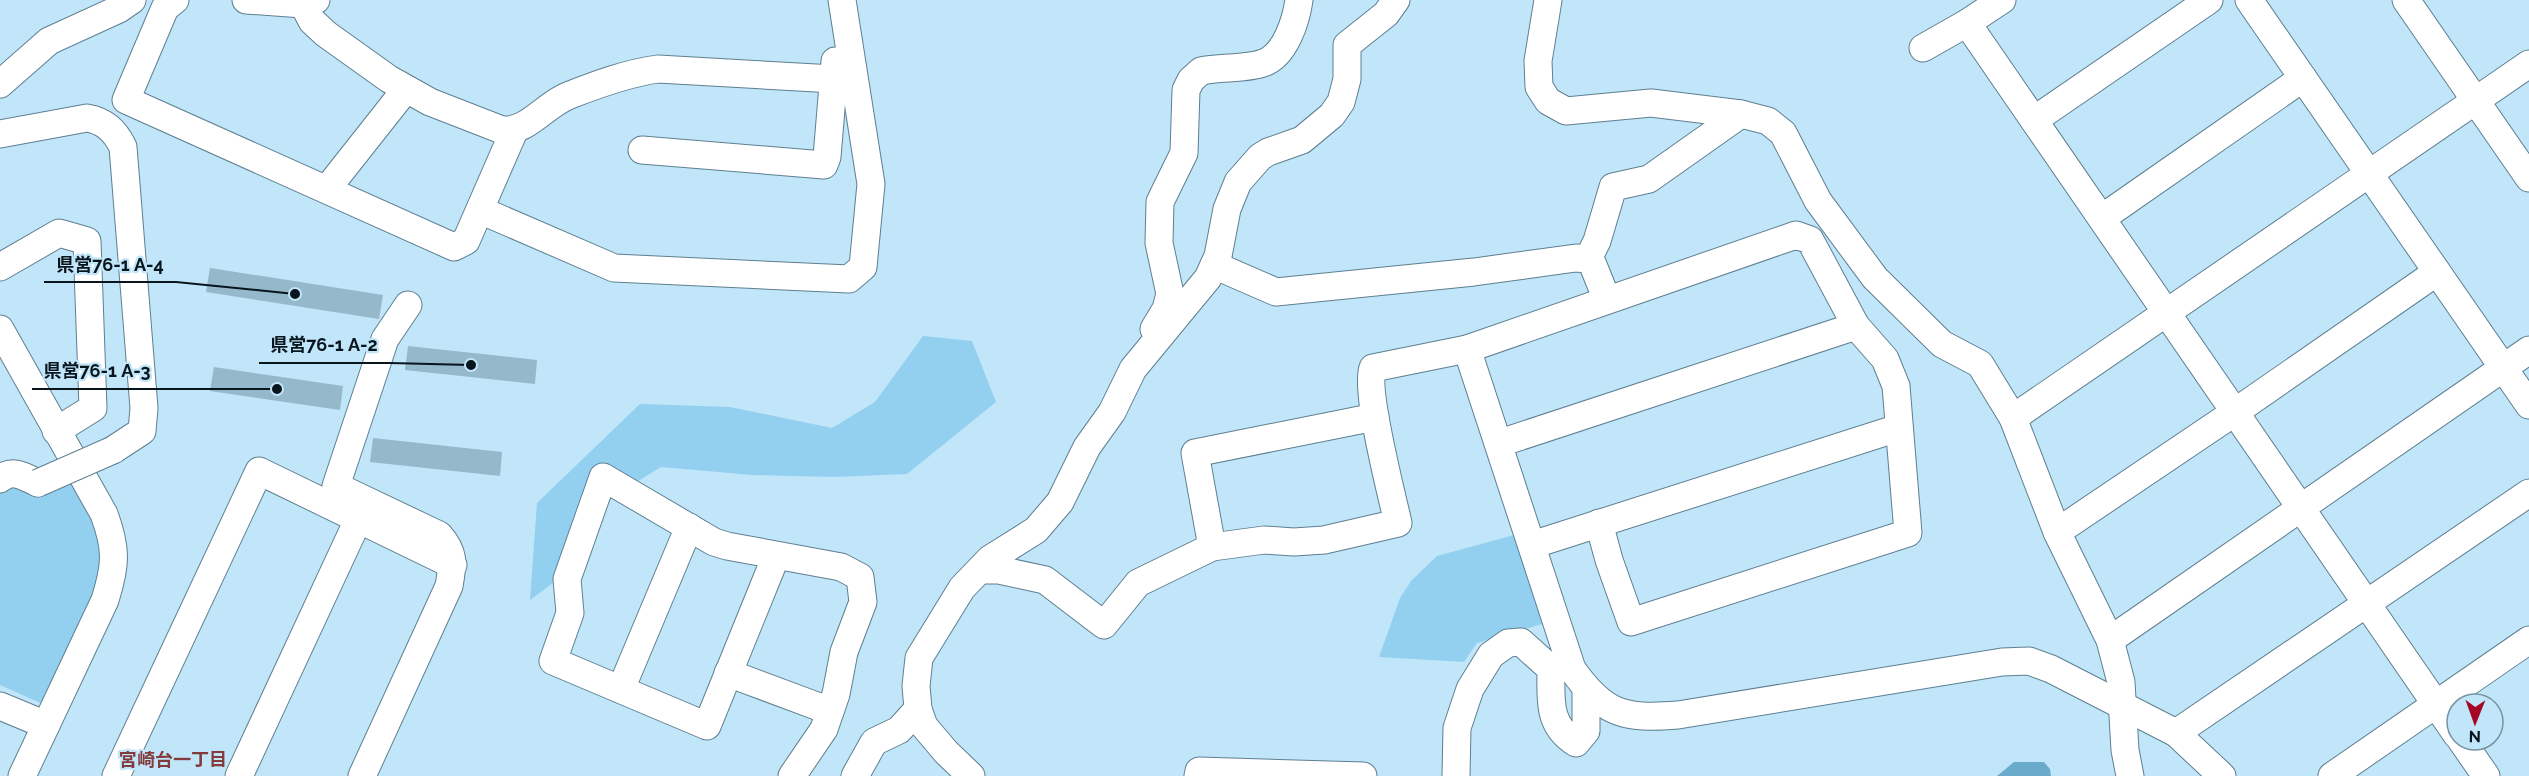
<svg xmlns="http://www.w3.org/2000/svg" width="2529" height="776" font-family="Raleway,'Noto Sans JP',sans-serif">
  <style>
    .green { fill: #93d0f0 }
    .water { fill: #6aabcb }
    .building { fill: #95b8cb }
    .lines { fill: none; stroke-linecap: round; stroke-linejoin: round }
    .minor-casing { stroke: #5e7f91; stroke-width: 29 }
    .minor { stroke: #fff; stroke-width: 27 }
    .minor-bridge-casing { stroke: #5e7f91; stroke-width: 29; stroke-linecap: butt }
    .minor-bridge { stroke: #fff; stroke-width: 27 }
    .labels { text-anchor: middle; stroke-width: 4.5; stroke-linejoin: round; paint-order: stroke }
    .neighbourhood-label { font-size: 18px; font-weight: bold; fill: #833b3b; stroke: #c1e5f9 }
    .leader { fill: none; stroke: #08151c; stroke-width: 2 }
    .callout-dot { fill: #08151c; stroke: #c1e5f9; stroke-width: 2 }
    .callout-label { font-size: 18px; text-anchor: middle; font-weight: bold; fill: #08151c; stroke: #c1e5f9; stroke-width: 4.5; stroke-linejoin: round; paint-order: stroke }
  </style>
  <rect width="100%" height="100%" fill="#c1e5f9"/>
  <!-- green -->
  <g class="green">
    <polygon points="923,336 972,341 996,402 907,474 834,477 752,475 661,467 612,497 576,566 530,600 537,503 640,404 730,407 832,428 875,402"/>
    <polygon points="72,477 96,520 105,569 45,705 0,685 0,491 4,488"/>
    <polygon points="1536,529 1563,618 1477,643 1464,662 1379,657 1400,598 1411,581 1437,556"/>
  </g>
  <!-- water -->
  <polygon class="water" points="2014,762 2044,762 2050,769 2051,776 1997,776"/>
  <!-- building -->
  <g class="building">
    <polygon points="210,268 383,295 379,319 206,292"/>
    <polygon points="408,346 537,360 535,384 405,370"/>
    <polygon points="214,367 343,386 340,410 210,391"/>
    <polygon points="373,438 502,452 500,476 370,462"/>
  </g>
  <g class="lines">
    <defs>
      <g id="minor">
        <polyline points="175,0 165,8 126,100 454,247 466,241 514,131"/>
        <polyline points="246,0 303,4 316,0"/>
        <polyline points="1548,0 1538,61 1539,87 1548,101 1566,111 1651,103 1741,114 1768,121 1783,133 1818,201 1875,278 1942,344 1980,364 2013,418 2057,532 2110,640 2121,682 2125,750 2130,776"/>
        <polyline points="2249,0 2529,405"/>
        <polyline points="2406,0 2529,178"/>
        <path d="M 303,4 L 312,21 L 326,34 L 389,79 L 430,102 L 502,130 C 529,132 545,104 570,95 C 598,84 628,73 658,69 L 834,79"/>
        <polyline points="1967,23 2457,735"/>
        <polyline points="1923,48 1967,23 2002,0"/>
        <polyline points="0,84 49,41 119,9 132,0"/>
        <polyline points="2034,120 2209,0"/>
        <path d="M 0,134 L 87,118 C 105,121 115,131 123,147 L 144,408 L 142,431 L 113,450"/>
        <polyline points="642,150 824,165 827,157 835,61"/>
        <polyline points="327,189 406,89"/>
        <polyline points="480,210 614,268 849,279 863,267 871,184 842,0"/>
        <polyline points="2102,218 2303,78"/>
        <polyline points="1588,259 1597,241 1613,187 1649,179 1741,114"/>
        <polyline points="1214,265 1276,292 1474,272 1576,258 1588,259 1593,265 1607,300"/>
        <polyline points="0,267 59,233 87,241 93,408 56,431"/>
        <path d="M 0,329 L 104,514 C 117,549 116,565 105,600 L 22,776"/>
        <path d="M 1154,329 L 1166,309 L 1170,294 L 1159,243 L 1160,202 L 1184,153 L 1186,90 L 1191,80 L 1201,71 C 1219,67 1248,69 1263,63 C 1285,56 1296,21 1299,0"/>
        <path d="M 1467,349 L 1572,669 C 1604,715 1624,719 1678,715 L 2002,662 L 2029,661 L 2051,669 L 2176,733 L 2222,776"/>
        <polyline points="2013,418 2529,64"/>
        <polyline points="1500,443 1856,326"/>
        <path d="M 0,479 C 13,468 25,477 38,483"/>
        <polyline points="2057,532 2235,412 2437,272"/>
        <polyline points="1532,545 1898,428"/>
        <polyline points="1212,547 1195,453 1375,417"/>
        <polyline points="776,556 707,726 553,661 570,613 567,579 603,477 714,542 727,546 841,567 860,577 863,602 844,652 836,694 824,729 792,776"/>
        <path d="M 980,570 L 999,570 L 1045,580 L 1104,625 L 1138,583 L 1212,547 L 1264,540 L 1294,542 L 1324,540 L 1398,523 C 1392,496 1364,388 1373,368 L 1467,349 L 1796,235 L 1810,240 L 1856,326 L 1885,359 L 1896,386 L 1908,533 L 1631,622 L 1609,560 L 1599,523"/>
        <polyline points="2110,640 2529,350"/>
        <polyline points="728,673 830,711"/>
        <polyline points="621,689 689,527"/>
        <polyline points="0,706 46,725"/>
        <polyline points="2176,733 2529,493"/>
        <polyline points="2461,740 2486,776"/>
        <polyline points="116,776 259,471 453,565"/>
        <polyline points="239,776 358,520"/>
        <path d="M 362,776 L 449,586 C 453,563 455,553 439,535 L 336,486 L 385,339 L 408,305"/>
        <polyline points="855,776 874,742 899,730 918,709"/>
        <polyline points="971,776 946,752 924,726 918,709 916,686 919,658 962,588 990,559 1036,530 1060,502 1087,447 1112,412 1133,369 1208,278 1218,256 1227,209 1238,182 1260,157 1268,152 1302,140 1332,115 1341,102 1347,79 1347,45 1386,14 1396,0"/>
        <polyline points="1198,776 1199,771 1363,776"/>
        <path d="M 1456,776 L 1457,728 L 1470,689 L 1491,655 L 1508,643 L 1521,642 L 1551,669 C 1551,699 1547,725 1576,743 L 1586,731 L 1586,689"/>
        <polyline points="2332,776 2529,640"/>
      </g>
    </defs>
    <!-- minor casing -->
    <use href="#minor" class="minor-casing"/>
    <!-- minor -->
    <use href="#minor" class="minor"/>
    <defs>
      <polyline id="minor-bridge" points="38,483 113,450"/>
    </defs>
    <!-- minor-bridge casing -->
    <use href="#minor-bridge" class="minor-bridge-casing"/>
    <!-- minor-bridge -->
    <use href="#minor-bridge" class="minor-bridge"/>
  </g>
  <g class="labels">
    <!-- neighbourhood labels -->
    <g class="neighbourhood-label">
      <text x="173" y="766">宮崎台一丁目</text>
    </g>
  </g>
  <!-- callouts -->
  <path class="leader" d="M295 294L176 282H44M471 365L390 363H259M277 389L163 389H32"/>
  <g class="callout-dot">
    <circle cx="295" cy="294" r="6"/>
    <circle cx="471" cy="365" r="6"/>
    <circle cx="277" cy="389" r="6"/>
  </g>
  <g class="callout-label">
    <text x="110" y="271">県営76-1 A-4</text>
    <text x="324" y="351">県営76-1 A-2</text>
    <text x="97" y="377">県営76-1 A-3</text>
  </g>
  <!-- north arrow -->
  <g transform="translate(2475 722) rotate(181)"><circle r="28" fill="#c1e5f9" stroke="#7792a1" stroke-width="1.5"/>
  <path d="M0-4.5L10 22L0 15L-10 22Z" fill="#a40826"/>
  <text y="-9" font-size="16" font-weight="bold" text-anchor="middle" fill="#08151c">N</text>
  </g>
</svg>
